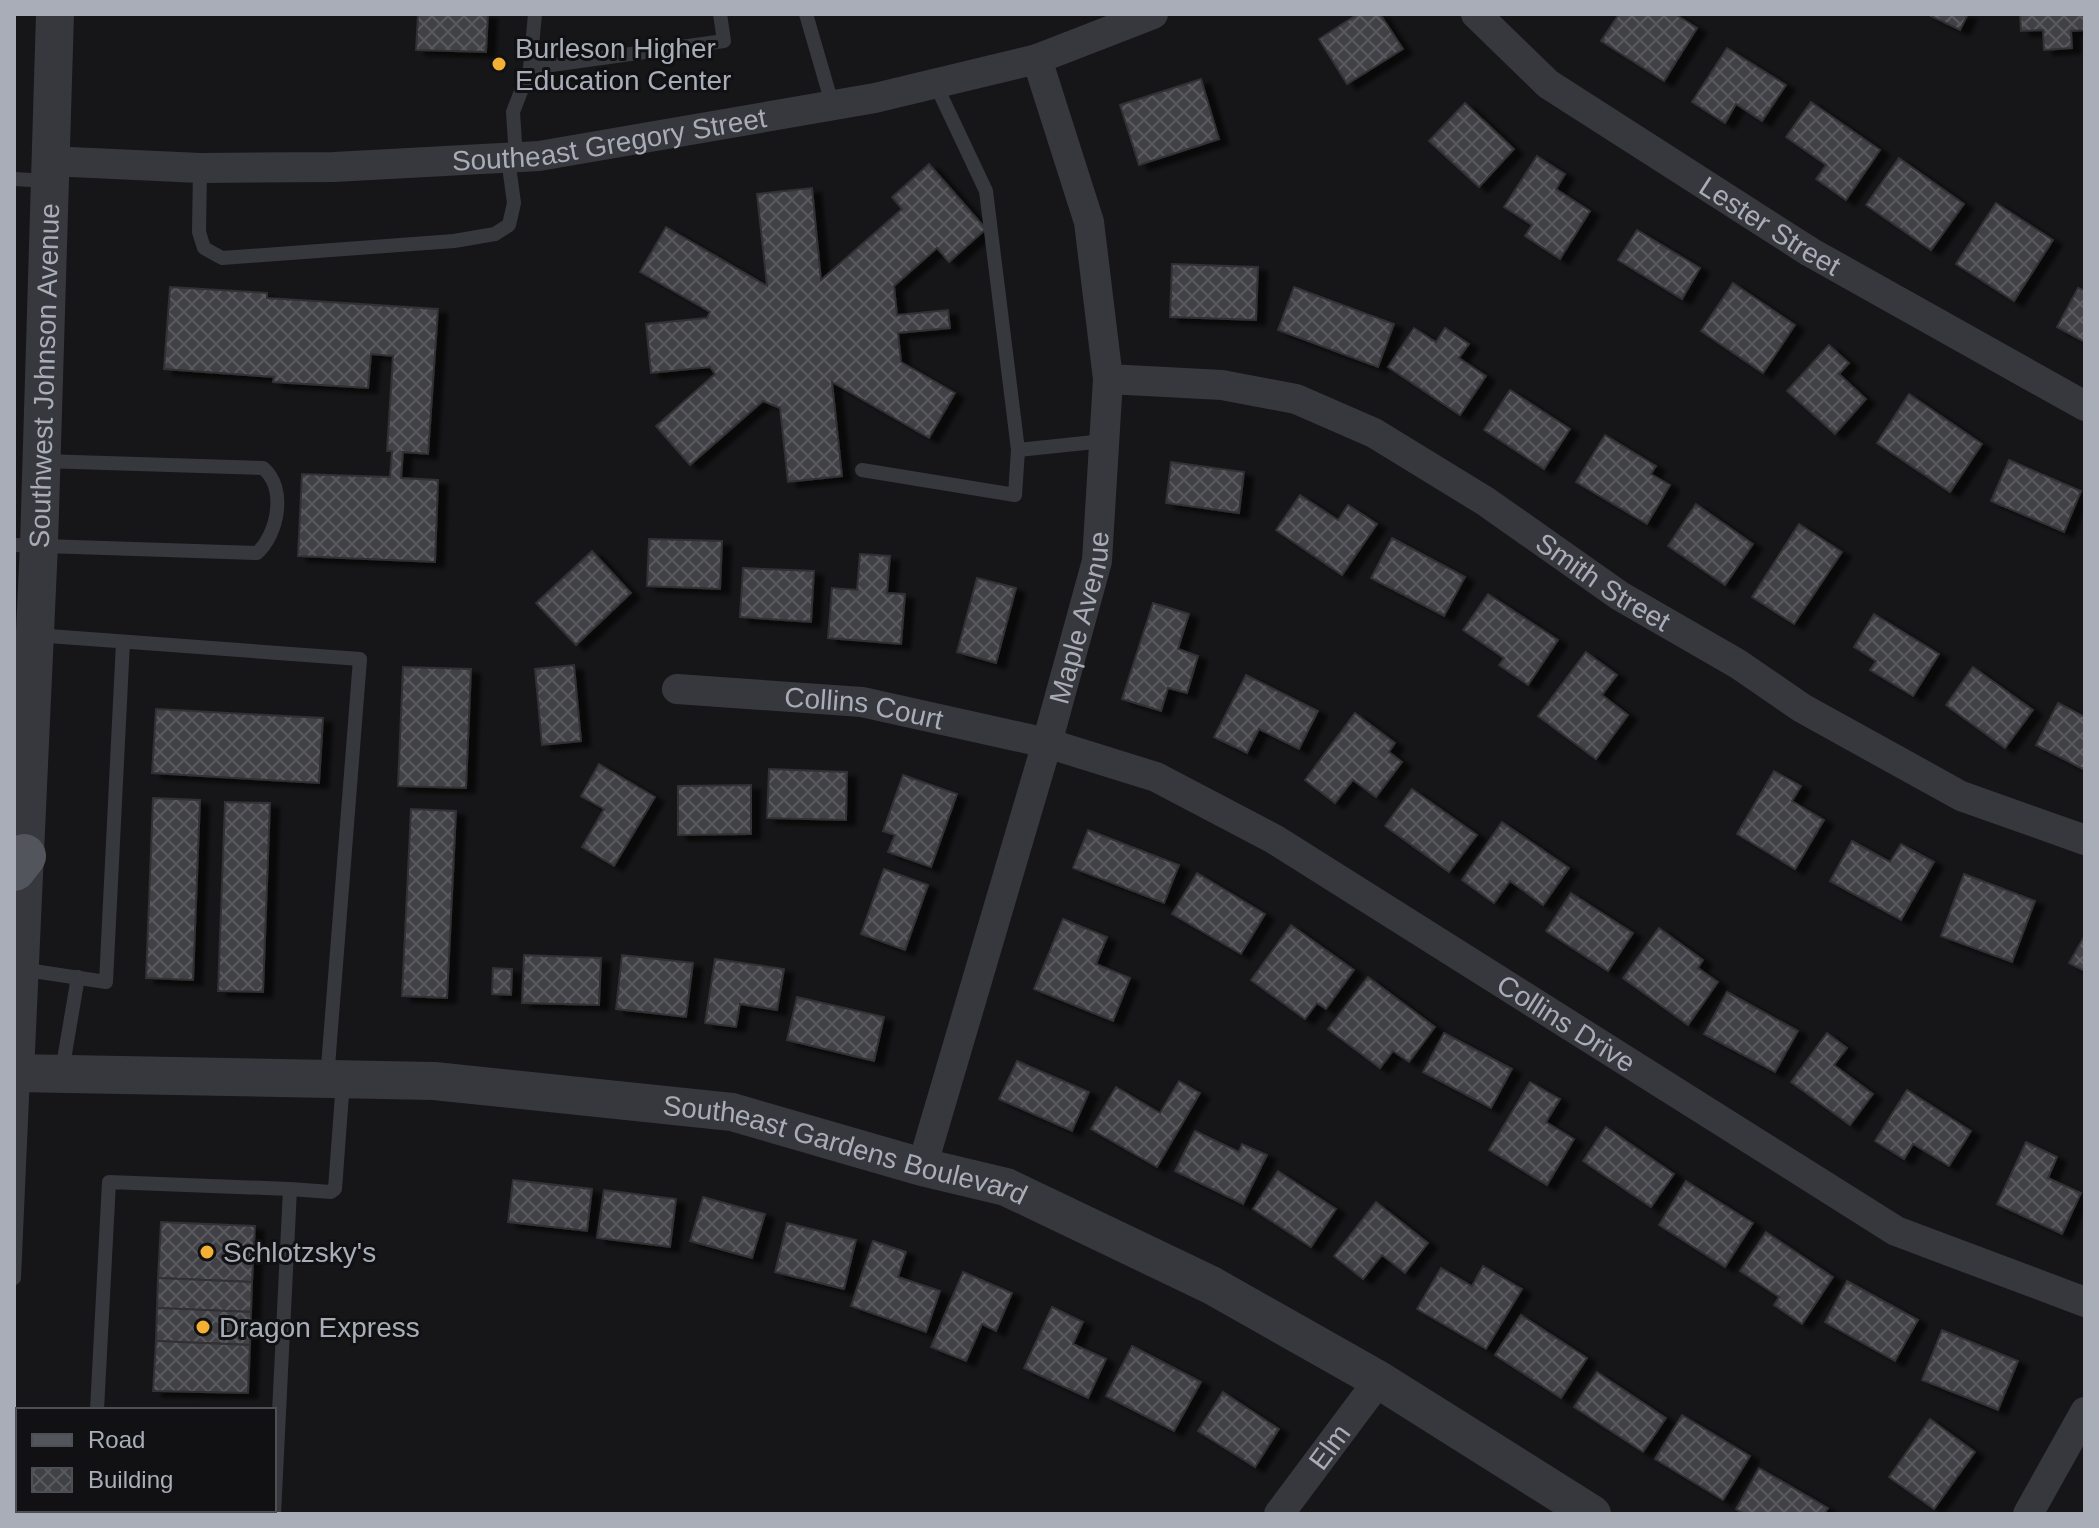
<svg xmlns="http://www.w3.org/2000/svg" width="2099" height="1528" font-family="Helvetica,sans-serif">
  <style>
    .building { fill: url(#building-cross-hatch); stroke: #303034; stroke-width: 2; filter: url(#shadow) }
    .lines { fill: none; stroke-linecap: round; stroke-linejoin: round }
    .service { stroke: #37383d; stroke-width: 14 }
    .minor { stroke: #37383d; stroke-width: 30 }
    .tertiary { stroke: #37383d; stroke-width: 38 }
    .primary { stroke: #53555c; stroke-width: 44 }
    .poi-dot { fill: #f2b134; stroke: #111113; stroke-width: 3 }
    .labels { text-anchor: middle; stroke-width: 6; stroke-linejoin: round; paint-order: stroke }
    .poi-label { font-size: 28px; fill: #a8adb8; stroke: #111113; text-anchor: start }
    .street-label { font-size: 28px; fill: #a8adb8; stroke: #111113 }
  </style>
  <defs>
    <pattern id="building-cross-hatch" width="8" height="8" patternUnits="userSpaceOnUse" patternTransform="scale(2)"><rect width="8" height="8" fill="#404145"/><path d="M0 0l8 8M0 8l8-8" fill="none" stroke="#595a5e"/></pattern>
    <filter id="shadow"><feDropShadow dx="9" dy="5" stdDeviation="2" flood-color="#0009"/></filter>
  </defs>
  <rect width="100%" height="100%" fill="#161618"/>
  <!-- building -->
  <g class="building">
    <polygon points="418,14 488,14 486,52 416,50"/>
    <polygon points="1358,14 1380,14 1403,49 1347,84 1319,39"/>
    <polygon points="1619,14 1675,14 1697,28 1664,81 1601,41"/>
    <polygon points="1927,14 1968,14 1960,30"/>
    <polygon points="2020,14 2085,14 2085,30 2071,31 2072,48 2044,50 2043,30 2021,31"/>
    <polygon points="1727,48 1786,85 1762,121 1736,104 1725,123 1692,102"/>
    <polygon points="1201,79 1219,139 1139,165 1120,105"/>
    <polygon points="1811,102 1880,150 1846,200 1816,179 1826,165 1786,137"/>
    <polygon points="1465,103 1514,149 1479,187 1429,141"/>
    <polygon points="1537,156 1565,174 1556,189 1590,211 1560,259 1525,236 1532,225 1504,207"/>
    <polygon points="1899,158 1964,204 1931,250 1866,205"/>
    <polygon points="929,164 986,229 949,262 937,248 894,286 897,315 948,310 950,328 898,333 901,362 955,393 929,438 832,382 842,476 788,482 780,408 763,401 690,465 656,426 715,374 710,367 651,373 646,324 707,318 710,312 640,272 666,227 767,286 757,194 812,188 821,280 902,209 892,197"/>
    <polygon points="1996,203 2053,240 2014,301 1956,264"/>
    <polygon points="1637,230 1700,268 1682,299 1618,260"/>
    <polygon points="1172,264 1258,267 1256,320 1170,317"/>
    <polygon points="1733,283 1795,325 1763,373 1701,331"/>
    <polygon points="170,287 267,293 267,298 438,309 428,454 403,452 401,478 438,480 435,562 298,556 302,474 390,477 392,451 387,451 393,356 371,354 368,388 273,382 274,377 164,369"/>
    <polygon points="1294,287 1394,324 1378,367 1278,330"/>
    <polygon points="2078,288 2085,291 2085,342 2057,327"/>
    <polygon points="1414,328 1436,342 1445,328 1469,344 1459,358 1486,376 1460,415 1388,367"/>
    <polygon points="1829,345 1849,363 1839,374 1866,399 1835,434 1787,391"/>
    <polygon points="1510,390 1570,429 1544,469 1484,430"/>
    <polygon points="1909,394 1982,444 1950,492 1877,443"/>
    <polygon points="1605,435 1656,466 1651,474 1670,485 1647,524 1576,482"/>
    <polygon points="2009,460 2081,491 2064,532 1991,501"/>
    <polygon points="1171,462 1244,472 1239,513 1166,503"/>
    <polygon points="1300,495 1338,520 1348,505 1377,524 1342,575 1276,530"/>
    <polygon points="1696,504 1753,544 1725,585 1668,546"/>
    <polygon points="1799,524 1842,552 1794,624 1752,597"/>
    <polygon points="1392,538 1465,577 1444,616 1371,578"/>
    <polygon points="649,539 722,541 720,589 647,586"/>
    <polygon points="592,551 631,593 576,645 536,603"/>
    <polygon points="860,554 890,556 887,593 905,594 901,644 828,638 832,588 857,590"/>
    <polygon points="743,568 814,571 811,622 740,617"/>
    <polygon points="977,578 1016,588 996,663 957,652"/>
    <polygon points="1488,594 1558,640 1528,685 1499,665 1504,658 1463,630"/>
    <polygon points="1153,603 1189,614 1178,649 1198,656 1187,693 1168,688 1161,711 1122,699"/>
    <polygon points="1874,614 1939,654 1913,696 1870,670 1876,661 1854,647"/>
    <polygon points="1586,652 1617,675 1602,695 1628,715 1596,759 1538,716"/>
    <polygon points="574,665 581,741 542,745 535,669"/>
    <polygon points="403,667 471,669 466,788 398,786"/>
    <polygon points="1973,667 2033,710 2005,748 1946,705"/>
    <polygon points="1246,675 1318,711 1299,749 1259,729 1247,753 1214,737"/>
    <polygon points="2058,703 2085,717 2085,770 2036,745"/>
    <polygon points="156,709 323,718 319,783 152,773"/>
    <polygon points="1355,713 1395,743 1389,752 1402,762 1376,797 1353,780 1335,803 1305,780"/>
    <polygon points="599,764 655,797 614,866 582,847 604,809 581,796"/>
    <polygon points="769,769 847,772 846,820 767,818"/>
    <polygon points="1774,771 1801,786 1792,801 1824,820 1795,869 1737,834"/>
    <polygon points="903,775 957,794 931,867 888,852 895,835 883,831"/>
    <polygon points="751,785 751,834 678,835 678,786"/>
    <polygon points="1412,789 1477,835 1449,872 1385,826"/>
    <polygon points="153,798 200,800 193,980 146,978"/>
    <polygon points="225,802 270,803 263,992 218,991"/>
    <polygon points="411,809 456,811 447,998 402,996"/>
    <polygon points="1502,822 1569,868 1543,905 1510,881 1494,903 1462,880"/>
    <polygon points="1088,830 1179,865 1164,903 1073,868"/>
    <polygon points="1852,841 1890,862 1901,844 1934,862 1901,920 1830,881"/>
    <polygon points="884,869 928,885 905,950 861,934"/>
    <polygon points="1197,873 1265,914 1241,954 1172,914"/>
    <polygon points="1964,874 2035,901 2012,962 1941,936"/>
    <polygon points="1571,893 1633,933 1608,971 1546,931"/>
    <polygon points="1063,919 1107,937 1096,964 1130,978 1113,1021 1034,989"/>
    <polygon points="1291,925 1354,970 1326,1009 1317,1003 1305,1019 1251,980"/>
    <polygon points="1659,928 1703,960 1698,968 1718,982 1688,1025 1623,978"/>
    <polygon points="2085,935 2085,971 2069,963"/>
    <polygon points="524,955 601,958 599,1005 522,1003"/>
    <polygon points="622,955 693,963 686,1017 616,1009"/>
    <polygon points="715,959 784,969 777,1010 740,1004 736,1027 705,1023"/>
    <polygon points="493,968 512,969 511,995 492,994"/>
    <polygon points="1368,977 1435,1027 1409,1062 1393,1051 1380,1068 1328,1029"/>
    <polygon points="1727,992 1798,1031 1775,1072 1704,1034"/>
    <polygon points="797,997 884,1017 874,1061 787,1040"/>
    <polygon points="1444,1033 1512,1069 1491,1108 1423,1072"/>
    <polygon points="1827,1033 1847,1048 1834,1065 1873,1094 1850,1125 1791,1082"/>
    <polygon points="1017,1061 1089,1092 1072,1131 999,1099"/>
    <polygon points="1179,1081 1200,1093 1157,1167 1091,1129 1116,1087 1160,1113"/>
    <polygon points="1530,1082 1560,1099 1546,1122 1574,1139 1547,1185 1489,1150"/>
    <polygon points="1907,1090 1971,1131 1949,1166 1913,1144 1904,1159 1875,1141"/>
    <polygon points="1606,1127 1674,1174 1651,1207 1583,1161"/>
    <polygon points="1195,1131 1239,1152 1242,1144 1267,1155 1243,1204 1175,1171"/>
    <polygon points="2026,1142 2057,1157 2048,1178 2081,1193 2062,1234 1997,1204"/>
    <polygon points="1278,1171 1336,1209 1311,1247 1253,1209"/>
    <polygon points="513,1180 592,1189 587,1231 508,1222"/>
    <polygon points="1686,1181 1753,1223 1725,1267 1659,1225"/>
    <polygon points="604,1190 676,1199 670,1247 597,1238"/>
    <polygon points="703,1197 765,1214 752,1258 690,1241"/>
    <polygon points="1376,1202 1428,1243 1405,1273 1382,1255 1363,1279 1334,1256"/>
    <polygon points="161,1222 255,1226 252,1282 158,1278"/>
    <polygon points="787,1223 856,1240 844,1289 775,1272"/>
    <polygon points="1766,1232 1833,1277 1802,1324 1774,1305 1779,1297 1740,1271"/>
    <polygon points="873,1241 906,1252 898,1277 940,1291 926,1332 851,1306"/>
    <polygon points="1483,1266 1522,1289 1486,1349 1417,1309 1441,1268 1472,1286"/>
    <polygon points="963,1272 1012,1293 996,1331 982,1324 966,1361 931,1347"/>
    <polygon points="158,1278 252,1282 251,1312 157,1308"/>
    <polygon points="1847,1281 1918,1320 1895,1361 1825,1322"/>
    <polygon points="1052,1307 1083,1322 1073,1344 1106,1359 1088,1398 1024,1368"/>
    <polygon points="157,1308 251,1312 250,1345 156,1341"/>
    <polygon points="1521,1315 1587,1358 1561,1398 1495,1355"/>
    <polygon points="1942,1330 2018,1361 1998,1410 1922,1380"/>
    <polygon points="156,1341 250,1345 248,1393 153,1391"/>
    <polygon points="1132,1346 1201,1382 1174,1431 1106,1396"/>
    <polygon points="1597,1372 1666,1418 1643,1452 1574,1407"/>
    <polygon points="1223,1392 1279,1429 1255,1467 1198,1431"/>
    <polygon points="1682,1415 1750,1456 1723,1500 1655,1459"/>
    <polygon points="1930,1419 1975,1452 1934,1509 1889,1477"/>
    <polygon points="1759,1468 1828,1508 1824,1514 1745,1514 1736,1509"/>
    <rect x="142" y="1510" width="113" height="4"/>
  </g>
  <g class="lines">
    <!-- service -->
    <g class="service">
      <polyline points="806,14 833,107"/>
      <polyline points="530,68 724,41 720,14"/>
      <polyline points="935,83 986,191 1018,450 1104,441"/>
      <polyline points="516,158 513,112 530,68 535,14"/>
      <polyline points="200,168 199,232 204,248 222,258 454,241 495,234 509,225 514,203 508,159"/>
      <polyline points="14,179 48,181"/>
      <polyline points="862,470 1015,495 1018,450"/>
      <path d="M 14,545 L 257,553 C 278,534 287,488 263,468 L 43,461"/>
      <polyline points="35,635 360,659 327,1079"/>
      <polyline points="20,969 106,982 123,642"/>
      <polyline points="62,1071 78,977"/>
      <polyline points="290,1189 331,1192 335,1189 343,1081"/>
      <polyline points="14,1278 23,1075"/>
      <polyline points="97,1410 109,1182 290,1189 274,1514"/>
      <polyline points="14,1436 18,1436"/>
      <polyline points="91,1514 91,1510"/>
    </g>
    <!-- minor -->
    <g class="minor">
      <path id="s1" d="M 1476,14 L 1548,84 L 1810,252 L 2085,406"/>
      <path id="s2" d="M 49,161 L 200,168 L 334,167 L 539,156 L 875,98 L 1037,59 L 1153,14"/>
      <path id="s3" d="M 1108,379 L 1222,385 L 1296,399 L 1374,433 L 1485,501 L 1620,596 L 1738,664 L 1802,708 L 1961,796 L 2085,840"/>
      <path id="s4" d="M 677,689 L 862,702 L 1047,743 L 1156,777 L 1274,839 L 1896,1231 L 2085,1302"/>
      <path id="s5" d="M 922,1167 L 1047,743 L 1097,561 L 1108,379 L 1089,222 L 1037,59"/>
      <path id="s6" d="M 1279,1514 L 1379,1380"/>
      <polyline points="2028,1514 2085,1412"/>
    </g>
    <!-- tertiary -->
    <g class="tertiary">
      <path id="s7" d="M 14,1073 L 434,1081 L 732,1112 L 922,1167 L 1006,1187 L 1211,1285 L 1379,1380 L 1592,1514"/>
      <path id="s8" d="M 15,1073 L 39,544 L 55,14"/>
    </g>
    <!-- primary -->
    <polyline class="primary" points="14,869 24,856"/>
  </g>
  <!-- markers -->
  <g class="poi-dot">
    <circle cx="499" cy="64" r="8"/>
    <circle cx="207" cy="1252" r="8"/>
    <circle cx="203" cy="1327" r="8"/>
  </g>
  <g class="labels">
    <!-- poi labels -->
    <g class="poi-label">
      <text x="515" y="58">Burleson Higher<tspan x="515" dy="32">Education Center</tspan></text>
      <text x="223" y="1262">Schlotzsky's</text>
      <text x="219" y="1337">Dragon Express</text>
    </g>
    <!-- street labels -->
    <g class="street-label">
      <text dy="10" stroke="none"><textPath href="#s2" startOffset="562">Southeast Gregory Street</textPath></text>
      <text dy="10" stroke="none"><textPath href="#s1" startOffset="364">Lester Street</textPath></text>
      <text dy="10" stroke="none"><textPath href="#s8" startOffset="698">Southwest Johnson Avenue</textPath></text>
      <text dy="10" stroke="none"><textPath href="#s3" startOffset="548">Smith Street</textPath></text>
      <text dy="10" stroke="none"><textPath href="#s5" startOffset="572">Maple Avenue</textPath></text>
      <text dy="10" stroke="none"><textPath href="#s4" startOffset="188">Collins Court</textPath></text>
      <text dy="10" stroke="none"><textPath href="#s4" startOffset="968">Collins Drive</textPath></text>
      <text dy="10" stroke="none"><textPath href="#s7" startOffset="838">Southeast Gardens Boulevard</textPath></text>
      <text dy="10" stroke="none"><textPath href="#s6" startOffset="84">Elm</textPath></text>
    </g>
  </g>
  <!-- border -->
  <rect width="2099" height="1528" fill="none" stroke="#a8adb8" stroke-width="32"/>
  <!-- legend -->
  <rect x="16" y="1408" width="260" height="104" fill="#111113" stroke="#4d4f55" stroke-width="2"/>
  <rect x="32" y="1434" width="40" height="12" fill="#53555c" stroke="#4d4f55" stroke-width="2"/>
  <text x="88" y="1448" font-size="24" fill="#a8adb8">Road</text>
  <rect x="32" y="1468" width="40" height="24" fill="url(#building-cross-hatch)" stroke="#4d4f55" stroke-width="2"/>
  <text x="88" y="1488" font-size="24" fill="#a8adb8">Building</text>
</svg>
